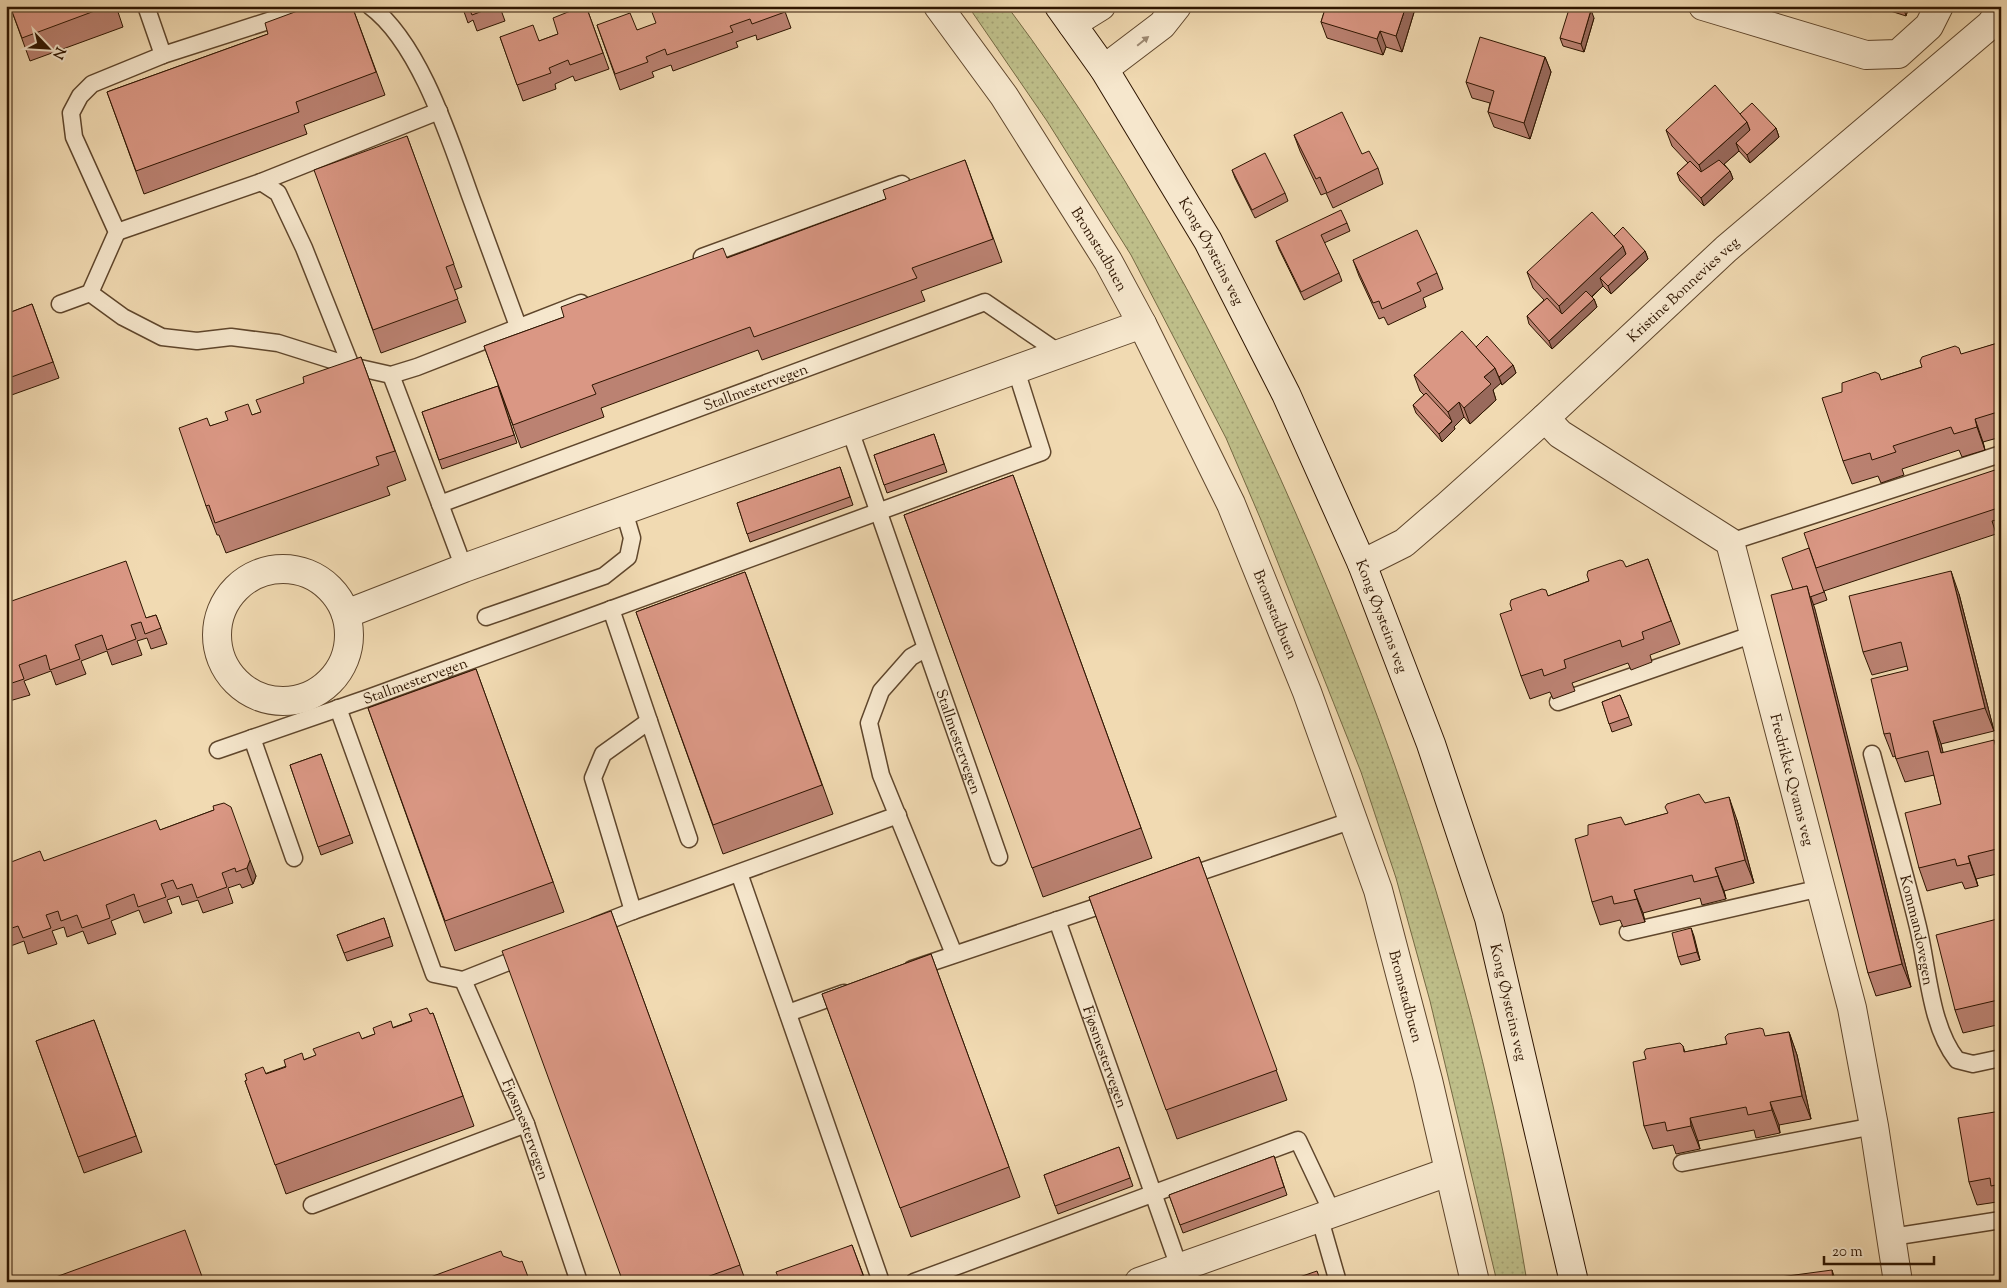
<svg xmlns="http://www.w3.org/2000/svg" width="2007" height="1288" font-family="'Sorts Mill Goudy',serif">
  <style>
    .grass { fill: url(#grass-dots); stroke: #766a44 }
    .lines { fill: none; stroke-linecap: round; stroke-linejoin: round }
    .service-casing { stroke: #5f462c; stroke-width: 19 }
    .minor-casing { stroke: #5f462c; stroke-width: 30 }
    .tertiary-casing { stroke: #5f462c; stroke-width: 30 }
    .secondary-casing { stroke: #2e1500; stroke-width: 30 }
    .service { stroke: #f6e7cd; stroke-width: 16 }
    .minor { stroke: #f6e7cd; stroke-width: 28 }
    .tertiary { stroke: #f6e7cd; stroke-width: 28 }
    .secondary { stroke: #f6e7cd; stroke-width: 28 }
    .wall { fill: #bb8272; stroke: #2e1500 }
    .shaded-wall { fill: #996a5c; stroke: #2e1500 }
    .building { fill: #da9784; stroke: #2e1500 }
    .oneway { fill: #9c8871 }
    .labels { text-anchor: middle; stroke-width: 5; stroke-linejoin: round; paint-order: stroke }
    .street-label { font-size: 15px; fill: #2e1500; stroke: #f6e7cd }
  </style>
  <defs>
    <pattern id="grass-dots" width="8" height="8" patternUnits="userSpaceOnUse" patternTransform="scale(1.25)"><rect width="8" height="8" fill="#bebe89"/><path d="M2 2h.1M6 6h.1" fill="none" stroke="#a4a274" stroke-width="1.8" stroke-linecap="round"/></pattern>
  </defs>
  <rect width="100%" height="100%" fill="#f1dab2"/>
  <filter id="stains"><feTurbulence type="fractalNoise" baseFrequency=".004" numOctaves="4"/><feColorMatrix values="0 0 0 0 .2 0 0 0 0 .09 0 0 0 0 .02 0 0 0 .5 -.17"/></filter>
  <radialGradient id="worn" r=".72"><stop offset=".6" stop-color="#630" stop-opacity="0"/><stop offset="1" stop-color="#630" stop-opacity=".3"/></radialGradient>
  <!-- grass -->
  <path class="grass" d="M 968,6 L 1007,6 C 1141,185 1245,386 1329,592 C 1420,814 1489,1044 1527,1282 L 1497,1282 L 1430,1001 L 1396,878 L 1361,772 L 1261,520 L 1226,438 L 1131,255 L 1047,121 Z"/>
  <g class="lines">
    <defs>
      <g id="service">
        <polyline points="146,6 163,55"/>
        <path d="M 370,6 C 420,43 450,140 471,198 C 487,241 502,283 518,326"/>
        <polyline points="261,182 439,111"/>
        <polyline points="117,232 261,182 278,193 304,248 351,366 391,375 417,367 581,303"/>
        <polyline points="702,257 902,184"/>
        <polyline points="90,293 123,317 162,337 197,341 231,337 278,343 351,366"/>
        <polyline points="60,304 90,293 117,232 74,137 71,113 80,96 92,84 163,55 315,6"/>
        <polyline points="391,375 440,504"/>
        <path id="s1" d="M 850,430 L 999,857"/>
        <polyline points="1730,542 2001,454"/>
        <path id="s2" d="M 464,568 L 440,504 L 985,302 L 1061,354"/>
        <polyline points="611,609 689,839"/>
        <polyline points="486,617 604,576 628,557 632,538 624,511"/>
        <polyline points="925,649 911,657 881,691 869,723 881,775 954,954"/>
        <polyline points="1558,702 1754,634"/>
        <polyline points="338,708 434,974 463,980 526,955"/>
        <polyline points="252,738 294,858"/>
        <path id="s3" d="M 218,750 L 368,698 L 1042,452 L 1016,370"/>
        <path id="s4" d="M 1872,754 C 1887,811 1904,869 1918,927 C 1928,968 1930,1026 1957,1060 L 1973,1064 L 2001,1058"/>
        <polyline points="739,873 881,1282"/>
        <polyline points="1185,877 1353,820"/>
        <polyline points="633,911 898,815"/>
        <path id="s5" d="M 1057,920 L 1179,1267"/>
        <polyline points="595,926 633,911 593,778 603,754 649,721"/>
        <polyline points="1628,932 1821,888"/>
        <polyline points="912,969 1114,901"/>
        <path id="s6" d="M 463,980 L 526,1124 L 579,1282"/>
        <polyline points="788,1013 844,993"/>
        <polyline points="1682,1163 1874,1126"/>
        <polyline points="312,1205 526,1124"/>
        <polyline points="1319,1216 1338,1282"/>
        <polyline points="1892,1237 2001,1220"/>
        <polyline points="914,1282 1298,1140 1332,1212"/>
      </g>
      <g id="minor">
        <path id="s7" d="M 938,6 L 1004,96 L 1108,261 L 1142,324 L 1231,504 L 1307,692 L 1378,890 L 1428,1080 L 1475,1282"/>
        <polyline points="1703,6 1866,55 1898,54 1929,26 1939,6"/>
        <path id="s8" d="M 1545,418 L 1560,434 L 1730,542 L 1852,1008 L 1874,1126 L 1898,1282"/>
        <path id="s9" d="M 1362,564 L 1404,543 L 1447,506 L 1545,418 L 1726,249 L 1990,25 L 2001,11"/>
        <circle cx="283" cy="635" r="66"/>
        <polyline points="346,614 464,568 1142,324"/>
        <polyline points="1139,1282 1448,1172"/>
      </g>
      <g id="tertiary">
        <polyline points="1072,24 1101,6"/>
        <polyline points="1104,69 1162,25 1177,6"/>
      </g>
      <g id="secondary">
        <path id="s10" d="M 1059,6 L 1104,69 L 1208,241 L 1286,394 L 1362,564 L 1431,744 L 1489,918 L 1574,1282"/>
      </g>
    </defs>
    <!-- service casing -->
    <use href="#service" class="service-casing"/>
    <!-- minor casing -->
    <use href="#minor" class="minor-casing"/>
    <!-- tertiary casing -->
    <use href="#tertiary" class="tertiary-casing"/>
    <!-- secondary casing -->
    <use href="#secondary" class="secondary-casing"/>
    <!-- service -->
    <use href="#service" class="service"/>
    <!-- minor -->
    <use href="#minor" class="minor"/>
    <!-- tertiary -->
    <use href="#tertiary" class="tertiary"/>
    <!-- secondary -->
    <use href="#secondary" class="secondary"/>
  </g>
  <!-- wall -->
  <g class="wall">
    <polygon points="10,6 116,6 123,27 30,61"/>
    <polygon points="352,6 385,95 304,125 307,134 144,194 107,92 268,34"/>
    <polygon points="462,6 513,6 501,10 505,21 477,31 473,20 468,23"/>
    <polygon points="586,6 609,69 575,81 573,76 555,84 556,89 523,101 500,37 539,41 558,34"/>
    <polygon points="783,6 791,28 757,40 756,35 736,42 738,47 673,71 671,65 652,72 654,77 620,90 597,25 637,30"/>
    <polygon points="1326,6 1414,6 1415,9 1402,52 1386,47 1383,55 1327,38 1321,22"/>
    <polygon points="1421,6 1433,6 1432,10"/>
    <polygon points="1875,6 1909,6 1906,16"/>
    <polygon points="1594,18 1584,52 1563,46 1560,38"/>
    <polygon points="1545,57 1551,72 1530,139 1494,127 1488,112 1490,103 1472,98 1466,82"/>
    <polygon points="1740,114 1776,128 1779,137 1750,163 1739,151 1724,164 1730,171 1733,179 1704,206 1680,181 1677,173 1688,163 1672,146 1666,130"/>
    <polygon points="1294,135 1362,154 1378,168 1383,184 1333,208 1326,193 1321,195 1300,151"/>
    <polygon points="407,136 462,287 454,290 466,322 381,353 323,193"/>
    <polygon points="965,160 1002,262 921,291 925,301 762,360 758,350 601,408 604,417 521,448 484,346 727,258 886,199"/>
    <polygon points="1232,170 1285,193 1288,201 1255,218 1235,178"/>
    <polygon points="1347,223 1350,231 1324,243 1339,273 1342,281 1304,300 1279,249 1276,241"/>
    <polygon points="1614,236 1645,251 1648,259 1611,294 1603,286 1592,297 1594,299 1597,307 1552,349 1529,324 1527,316 1544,300 1533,288 1527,272"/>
    <polygon points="1353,260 1437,273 1443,289 1423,298 1426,307 1388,325 1384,317 1379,319 1359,276"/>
    <polygon points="32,304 59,378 6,397 6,314"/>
    <polygon points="2001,342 2001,437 1983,442 1985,450 1962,457 1959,450 1902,469 1904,475 1881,483 1878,476 1852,484 1843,461 1881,380"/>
    <polygon points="1476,347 1513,365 1516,373 1502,385 1500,383 1493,390 1496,400 1470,424 1464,417 1454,427 1455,429 1442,442 1416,413 1413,405 1424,395 1420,391 1414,375"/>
    <polygon points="361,357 406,480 387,487 390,495 226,553 219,535 217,535 206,506 210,426 252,415 261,412 304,383"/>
    <polygon points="498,386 517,443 442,469 422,412"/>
    <polygon points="934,434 947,472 887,493 874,455"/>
    <polygon points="840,467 853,505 750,542 737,503"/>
    <polygon points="2001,468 2001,549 1996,534 1824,591 1827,600 1813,605 1911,987 1876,996 1868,973 1793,590 1809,548"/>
    <polygon points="1013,475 1152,858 1043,897 904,515"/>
    <polygon points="1648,559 1680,644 1650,655 1652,662 1631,670 1628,663 1572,683 1575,691 1553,699 1550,692 1530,699 1521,676 1548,596"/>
    <polygon points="745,572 833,814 723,854 636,612"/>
    <polygon points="1959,594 1994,731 1941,744 1943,753 2001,758 2001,873 1976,879 1978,886 1965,889 1962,882 1927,891 1919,868 1941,804 1934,775 1905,782 1895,756 1893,757 1884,734 1908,670 1907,666 1872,675 1863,652"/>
    <polygon points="6,603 146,618 156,615 167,644 151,649 147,638 137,641 142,655 112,665 107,651 81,661 86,674 56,685 51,671 24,681 30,695 6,702"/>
    <polygon points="476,669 564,912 455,951 368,708"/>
    <polygon points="1620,695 1632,725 1612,732 1602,702"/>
    <polygon points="321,754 353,843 321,855 290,765"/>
    <polygon points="1705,803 1737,820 1754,883 1724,891 1726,899 1702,905 1700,898 1643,913 1645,922 1623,927 1620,920 1600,925 1592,902 1625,825"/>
    <polygon points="214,810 256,876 253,884 242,888 240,884 228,888 233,903 203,913 198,900 182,905 179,896 167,900 172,913 144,923 139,910 111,921 116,934 88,944 83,931 67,937 64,927 52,931 57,944 28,954 24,941 8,947 6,943 6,864 44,861 160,830"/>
    <polygon points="1199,857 1287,1100 1177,1139 1089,897"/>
    <polygon points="611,911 746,1282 623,1282"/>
    <polygon points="384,918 393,946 347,961 337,935"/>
    <polygon points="2001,918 2001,1024 1963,1033 1955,1010"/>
    <polygon points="1691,928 1700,960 1681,965 1678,957"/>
    <polygon points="931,954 1020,1197 911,1237 822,994"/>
    <polygon points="433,1013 474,1126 286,1194 245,1081"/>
    <polygon points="94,1020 142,1152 84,1173 36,1041"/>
    <polygon points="1789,1032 1797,1055 1811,1119 1779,1125 1780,1133 1756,1138 1754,1130 1698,1141 1700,1149 1676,1154 1673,1145 1653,1149 1644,1126 1646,1059 1683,1046 1685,1052"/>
    <polygon points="2001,1111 2001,1209 1999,1209 1997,1202 1977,1205 1969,1182"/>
    <polygon points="1119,1147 1133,1186 1058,1214 1044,1175"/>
    <polygon points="1274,1156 1287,1195 1183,1233 1169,1195"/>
    <polygon points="852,1245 866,1282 780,1282"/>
  </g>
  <!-- shaded-wall -->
  <g class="shaded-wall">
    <polygon points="1406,6 1414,6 1415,9 1402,52 1396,36"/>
    <polygon points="1903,6 1909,6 1906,16"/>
    <polygon points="1591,10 1594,18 1584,52 1581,44"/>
    <polygon points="1380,31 1386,47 1383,55 1377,39"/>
    <polygon points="1545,57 1551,72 1530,139 1524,123"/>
    <polygon points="1747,122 1753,138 1736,143 1739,151 1705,181 1699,165"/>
    <polygon points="1776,128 1779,137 1750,163 1747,155"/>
    <polygon points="1730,171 1733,179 1704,206 1701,198"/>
    <polygon points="1623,246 1629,262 1600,278 1603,286 1564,322 1559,306"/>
    <polygon points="1645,251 1648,259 1611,294 1608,286"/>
    <polygon points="1594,299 1597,307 1552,349 1549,341"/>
    <polygon points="1513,365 1516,373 1502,385 1499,377"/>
    <polygon points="1495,368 1501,383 1493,390 1496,400 1470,424 1464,408 1484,377"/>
    <polygon points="1459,402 1464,417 1454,427 1455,429 1442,442 1439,434 1452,422 1448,412"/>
    <polygon points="1975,419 1983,442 1985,450 1977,427"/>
    <polygon points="1951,571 1959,594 1994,731 1985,708"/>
    <polygon points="1807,586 1815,609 1911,987 1902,964"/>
    <polygon points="1933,721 1941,744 1949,776 1941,753"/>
    <polygon points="1994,740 2001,758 2001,766"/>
    <polygon points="1729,797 1737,820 1754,883 1745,860"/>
    <polygon points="1968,856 1976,879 1978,886 1970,863"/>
    <polygon points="250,860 256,876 253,884 247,868"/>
    <polygon points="1715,868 1724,891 1726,899 1718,876"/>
    <polygon points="1634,890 1643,913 1645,922 1637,899"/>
    <polygon points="1691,928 1694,936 1700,960 1697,952"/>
    <polygon points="1789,1032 1797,1055 1811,1119 1802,1096"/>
    <polygon points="1770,1102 1779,1125 1780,1133 1772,1110"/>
    <polygon points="1690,1118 1698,1141 1700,1149 1691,1126"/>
    <polygon points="1832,1270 1836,1282 1833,1282"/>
  </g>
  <!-- building -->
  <g class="building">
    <polygon points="10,6 108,6 22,38"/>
    <polygon points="311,6 352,6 376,72 296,102 299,112 136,171 107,92 268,34 265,23"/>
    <polygon points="468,6 496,6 472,15"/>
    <polygon points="583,6 586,6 603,53 570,65 568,60 549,68 551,73 517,85 500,37 533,25 539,41 558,34 553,18"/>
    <polygon points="651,6 783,6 785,12 752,24 750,19 730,26 733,32 667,55 665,49 646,57 648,62 615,74 597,25 630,13 637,30 656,23 650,7"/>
    <polygon points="1326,6 1406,6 1396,36 1380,31 1377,39 1321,22"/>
    <polygon points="1570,6 1580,6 1591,10 1581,44 1560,38"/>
    <polygon points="1480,37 1545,57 1524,123 1488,112 1494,91 1466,82"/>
    <polygon points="1715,85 1747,122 1699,165 1666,130"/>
    <polygon points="1752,103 1776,128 1747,155 1736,143 1750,130 1747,122 1740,114"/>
    <polygon points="1342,112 1362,154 1369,151 1378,168 1327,193 1320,177 1316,179 1294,135"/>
    <polygon points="407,136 454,264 446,267 458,299 373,330 314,170"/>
    <polygon points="1265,153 1285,193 1252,210 1232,170"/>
    <polygon points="965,160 993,239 912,268 917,278 754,337 750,327 592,385 596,394 513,425 484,346 564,317 561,307 723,248 727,258 886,199 883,190"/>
    <polygon points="1719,160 1730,171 1701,198 1677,173 1690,161 1701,172"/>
    <polygon points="1341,210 1347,223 1321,235 1339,273 1301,292 1276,241"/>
    <polygon points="1592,212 1623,246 1559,306 1527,272"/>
    <polygon points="1623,227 1645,251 1608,286 1600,278 1626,254 1623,246 1614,236"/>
    <polygon points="1417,230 1437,273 1417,283 1421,291 1382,309 1379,301 1373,303 1353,260"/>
    <polygon points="1586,291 1594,299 1549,341 1527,316 1547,298 1562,314"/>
    <polygon points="32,304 53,362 6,379 6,314"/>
    <polygon points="1462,331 1495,368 1484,377 1491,384 1464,408 1459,402 1448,412 1414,375"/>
    <polygon points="1487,336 1513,365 1499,377 1498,375 1495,368 1476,347"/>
    <polygon points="2001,342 2001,411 1975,419 1977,427 1954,434 1951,427 1893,446 1896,452 1872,460 1870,453 1843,461 1822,398 1842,392 1842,383 1875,372 1879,374 1881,380 1922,367 1920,361 1922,357 1955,346 1959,348 1961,354"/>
    <polygon points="361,357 395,451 376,457 379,465 215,523 209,505 206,506 179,428 207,418 210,426 228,420 225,412 248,404 252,415 261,412 256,400 304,383 303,377"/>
    <polygon points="498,386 514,435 439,460 422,412"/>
    <polygon points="1426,393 1452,421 1439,434 1413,405"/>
    <polygon points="934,434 944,464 884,485 874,455"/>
    <polygon points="840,467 850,497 747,534 737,503"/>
    <polygon points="2001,468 2001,507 1816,568 1804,533"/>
    <polygon points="1013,475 1141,828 1032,868 904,515"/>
    <polygon points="2001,519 2001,549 1992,521"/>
    <polygon points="1809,548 1824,592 1810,597 1807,586 1793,590 1782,558"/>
    <polygon points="1648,559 1671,621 1642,632 1644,639 1622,647 1620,640 1564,660 1566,668 1544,676 1542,669 1521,676 1500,614 1512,610 1510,604 1511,600 1542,589 1546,590 1548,596 1589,581 1587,575 1588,571 1620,560 1623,561 1626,567"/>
    <polygon points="126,561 146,618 156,615 161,628 145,634 141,622 131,625 136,639 107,650 102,635 75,645 80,659 50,670 46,655 19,665 24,679 6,685 6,603"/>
    <polygon points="1951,571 1985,708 1933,721 1941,753 1994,740 2001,766 2001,848 1968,856 1970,863 1957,866 1955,859 1919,868 1905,813 1941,804 1928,751 1896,759 1890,733 1884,734 1871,679 1908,670 1901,642 1863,652 1849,596"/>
    <polygon points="745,572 822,785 713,825 636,612"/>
    <polygon points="1807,586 1902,964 1868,973 1771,595"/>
    <polygon points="476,669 553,882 445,921 368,708"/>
    <polygon points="1620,695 1629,717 1609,724 1602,702"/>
    <polygon points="321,754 350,835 318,847 290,765"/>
    <polygon points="1699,794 1705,803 1729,797 1745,860 1715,868 1718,876 1694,882 1692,875 1634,890 1637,899 1614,904 1612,896 1592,902 1575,839 1588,835 1588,825 1621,817 1625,825 1668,813 1665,807 1667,804"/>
    <polygon points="224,803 231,807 250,860 247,868 236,872 235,868 222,873 227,887 197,898 192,884 177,889 173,880 161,884 166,897 138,907 134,894 106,905 110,918 82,928 77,915 61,921 58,911 46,915 51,928 23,938 18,926 6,930 6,864 40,851 44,861 156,820 160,830 214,810 213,806"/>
    <polygon points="1199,857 1277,1070 1166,1110 1089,897"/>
    <polygon points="611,911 740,1265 693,1282 623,1282 502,951"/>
    <polygon points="384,918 390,937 344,953 337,935"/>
    <polygon points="2001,918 2001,1006 1999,1006 1998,1000 1955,1010 1936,935"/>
    <polygon points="1691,928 1697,952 1678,957 1672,933"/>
    <polygon points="931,954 1009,1167 900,1208 822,994"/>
    <polygon points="427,1008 430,1014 433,1013 463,1096 275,1165 245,1081 247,1080 245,1074 263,1067 266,1074 286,1067 284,1060 302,1053 304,1060 316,1055 313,1049 359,1032 362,1039 375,1034 373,1028 391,1021 393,1028 412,1021 409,1014"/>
    <polygon points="94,1020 136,1136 78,1157 36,1041"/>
    <polygon points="1760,1028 1763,1029 1765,1036 1789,1032 1802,1096 1770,1102 1772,1110 1748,1115 1746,1107 1690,1118 1691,1126 1667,1131 1665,1122 1644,1126 1633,1062 1646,1059 1644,1052 1646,1049 1680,1043 1683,1046 1684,1052 1727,1044 1725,1037 1728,1034"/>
    <polygon points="2001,1111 2001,1184 1991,1186 1990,1178 1969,1182 1958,1118"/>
    <polygon points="1119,1147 1130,1178 1055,1206 1044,1175"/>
    <polygon points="1274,1156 1284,1187 1180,1225 1169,1195"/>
    <polygon points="185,1230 204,1282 42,1282"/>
    <polygon points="852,1245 863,1275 845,1282 780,1282 776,1272"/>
    <polygon points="501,1251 503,1256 520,1262 522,1261 530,1282 417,1282"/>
    <polygon points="1832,1270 1833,1282 1743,1282"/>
    <polygon points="1317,1271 1321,1282 1285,1282"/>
  </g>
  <!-- one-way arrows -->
  <defs><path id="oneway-solid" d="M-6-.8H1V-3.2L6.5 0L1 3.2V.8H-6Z" transform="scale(1.25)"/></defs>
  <use class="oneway" href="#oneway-solid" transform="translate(1143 41) rotate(-39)"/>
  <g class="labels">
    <!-- street labels -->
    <g class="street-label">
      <text dy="5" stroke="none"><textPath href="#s7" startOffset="292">Bromstadbuen</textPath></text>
      <text dy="5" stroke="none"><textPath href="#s10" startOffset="289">Kong Øysteins veg</textPath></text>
      <text dy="5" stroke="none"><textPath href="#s9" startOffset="424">Kristine Bonnevies veg</textPath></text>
      <text dy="5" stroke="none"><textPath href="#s2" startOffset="405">Stallmestervegen</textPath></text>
      <text dy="5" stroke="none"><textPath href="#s7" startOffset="698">Bromstadbuen</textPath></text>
      <text dy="5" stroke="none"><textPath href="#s10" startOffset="692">Kong Øysteins veg</textPath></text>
      <text dy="5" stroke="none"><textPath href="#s3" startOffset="209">Stallmestervegen</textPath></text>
      <text dy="5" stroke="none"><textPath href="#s1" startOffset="330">Stallmestervegen</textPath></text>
      <text dy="5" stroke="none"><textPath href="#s8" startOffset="469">Fredrikke Qvams veg</textPath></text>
      <text dy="5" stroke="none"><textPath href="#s4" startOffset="182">Kommandovegen</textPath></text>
      <text dy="5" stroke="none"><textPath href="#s7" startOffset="1102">Bromstadbuen</textPath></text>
      <text dy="5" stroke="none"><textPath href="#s10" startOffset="1099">Kong Øysteins veg</textPath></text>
      <text dy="5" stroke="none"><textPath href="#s5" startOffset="145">Fjøsmestervegen</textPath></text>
      <text dy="5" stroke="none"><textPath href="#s6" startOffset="162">Fjøsmestervegen</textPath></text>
    </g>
  </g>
  <!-- margin -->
  <rect width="2007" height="1288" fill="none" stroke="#f1dab2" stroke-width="25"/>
  <rect x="8" y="8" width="1992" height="1273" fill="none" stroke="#2e1500" stroke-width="2.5"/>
  <rect x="12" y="12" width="1982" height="1263" fill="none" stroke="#2e1500"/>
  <!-- north arrow -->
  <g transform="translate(48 48) rotate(115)" stroke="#f6e7cd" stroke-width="4" paint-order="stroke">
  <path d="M0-4L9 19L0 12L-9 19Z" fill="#2e1500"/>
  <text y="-8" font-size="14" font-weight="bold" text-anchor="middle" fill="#2e1500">N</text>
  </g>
  <!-- scale -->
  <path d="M1824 1256v8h110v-8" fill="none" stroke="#2e1500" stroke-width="2.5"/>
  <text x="1832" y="1256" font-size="15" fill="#2e1500" stroke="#f6e7cd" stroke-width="4" paint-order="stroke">20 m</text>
  <rect width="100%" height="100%" filter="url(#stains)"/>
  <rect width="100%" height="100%" fill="url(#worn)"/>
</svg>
